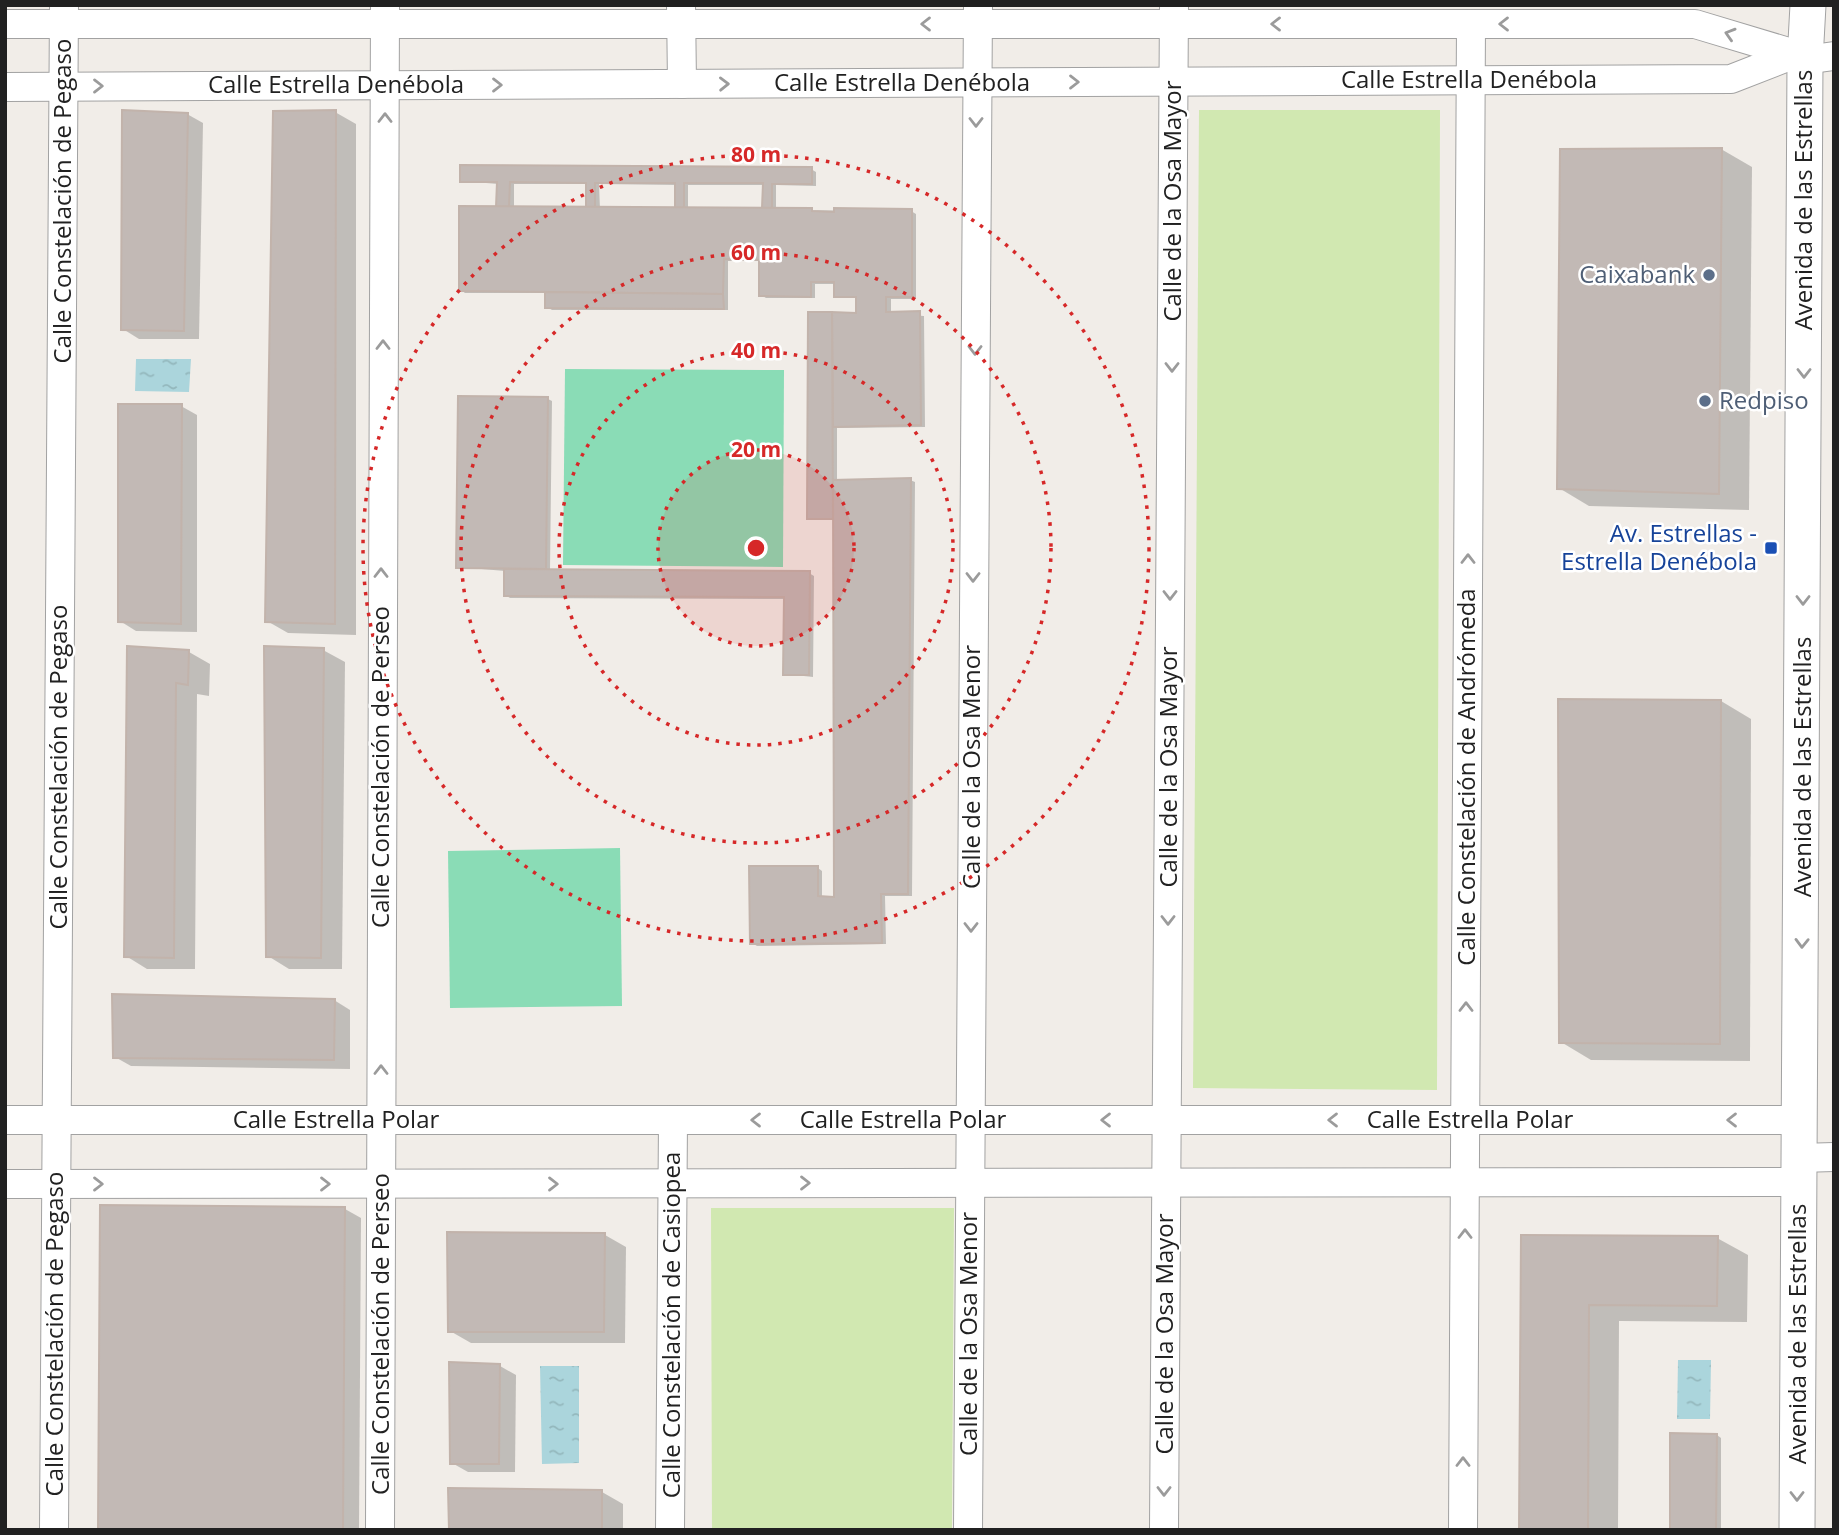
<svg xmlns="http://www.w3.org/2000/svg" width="1839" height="1535" font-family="'Open Sans',sans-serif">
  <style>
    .grass { fill: #d1e8b1 }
    .pitch { fill: #8adcb6 }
    .water { fill: url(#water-ripples) }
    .shadow { fill: #0003; fill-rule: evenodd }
    .building { fill: #c2b9b5; stroke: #c2b3ab; stroke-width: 2 }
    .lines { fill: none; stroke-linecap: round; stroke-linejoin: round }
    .minor-casing { stroke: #a2a2a2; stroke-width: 30 }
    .tertiary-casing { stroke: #a2a2a2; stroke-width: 37 }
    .minor { stroke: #fff; stroke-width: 28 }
    .tertiary { stroke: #fff; stroke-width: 35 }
    .oneway { stroke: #9b9b9b }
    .ring { fill: none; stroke: #d62828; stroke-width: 3.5; stroke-dasharray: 3.5 7 }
    .service-dot { fill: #5c6f8a; stroke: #fff; stroke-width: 2.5 }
    .transit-dot { fill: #1a4fb4; stroke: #fff; stroke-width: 2.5 }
    .labels { text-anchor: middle; stroke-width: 5; stroke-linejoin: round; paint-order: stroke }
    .street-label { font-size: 24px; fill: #212121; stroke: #fff }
    .service-label { font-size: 24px; fill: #4e5e75; stroke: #fff; text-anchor: end }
    .transit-label { font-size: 24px; fill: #164399; stroke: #fff; text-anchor: end }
    .centre { fill: #d62828; stroke: #fff; stroke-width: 3.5 }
    .ring-label { font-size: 21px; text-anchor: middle; font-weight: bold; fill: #d62828; stroke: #fff; stroke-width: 5; stroke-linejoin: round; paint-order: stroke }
  </style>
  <defs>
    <pattern id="water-ripples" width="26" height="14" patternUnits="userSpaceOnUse" patternTransform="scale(1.75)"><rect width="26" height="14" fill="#abd5dc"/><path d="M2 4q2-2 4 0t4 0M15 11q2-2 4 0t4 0" fill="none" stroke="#93b7bc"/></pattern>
  </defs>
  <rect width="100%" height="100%" fill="#f1ede8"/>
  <!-- grass -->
  <g class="grass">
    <polygon points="1199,110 1440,110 1437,1090 1193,1088"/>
    <polygon points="711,1208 954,1208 952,1530 712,1530"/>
  </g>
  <!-- pitch -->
  <g class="pitch">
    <polygon points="565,369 784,370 783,567 563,565"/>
    <polygon points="620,848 622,1006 450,1008 448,851"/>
  </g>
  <!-- water -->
  <g class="water">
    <polygon points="136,359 191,359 189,392 135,391"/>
    <polygon points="1678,1360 1711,1360 1710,1419 1677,1419"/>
    <polygon points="540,1366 579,1366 579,1463 542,1464"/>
  </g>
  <!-- shadow -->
  <g class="shadow">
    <polygon points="335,112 356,124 356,635 288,633 267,621"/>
    <polygon points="187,114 203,123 199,339 139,339 123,329"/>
    <polygon points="1721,149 1752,167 1749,510 1589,506 1559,488"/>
    <path d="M 811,169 L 816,172 L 816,186 L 776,185 L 776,210 L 911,211 L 916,214 L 916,299 L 891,299 L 891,314 L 924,316 L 925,427 L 837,428 L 837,481 L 910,480 L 915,482 L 912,896 L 885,896 L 886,944 L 757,946 L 752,943 L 818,868 L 822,871 L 822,898 L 836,898 L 835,520 L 809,518 L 810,314 L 858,315 L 858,298 L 836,296 L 836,284 L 815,284 L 815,298 L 766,298 L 761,295 L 761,261 L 728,261 L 728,310 L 552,310 L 547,307 L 547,293 L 465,293 L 461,290 L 498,209 L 498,184 L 462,181 ZM 514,184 L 588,184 L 587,209 L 514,208 ZM 599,184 L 677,185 L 676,209 L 600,209 ZM 688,185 L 764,185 L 764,210 L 688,210 Z"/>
    <polygon points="548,399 552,401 550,571 809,573 814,576 813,677 785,674 786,599 510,598 505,595 505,571 458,567"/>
    <polygon points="181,406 197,415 197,632 136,631 120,621"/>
    <polygon points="129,647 189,652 210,664 209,696 197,694 195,969 147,969 126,956"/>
    <polygon points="323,650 345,662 342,969 289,969 268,956"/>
    <polygon points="1721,701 1751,719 1750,1061 1591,1060 1561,1042"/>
    <polygon points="334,1000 350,1010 350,1069 131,1066 115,1057"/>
    <polygon points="345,1209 361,1218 359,1530 100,1530"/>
    <polygon points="605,1235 626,1247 625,1343 471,1343 450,1331"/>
    <polygon points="1523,1237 1717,1238 1748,1255 1747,1322 1619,1321 1618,1530 1520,1530"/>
    <polygon points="500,1366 516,1375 515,1472 468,1472 452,1463"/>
    <polygon points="1717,1435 1721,1438 1721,1530 1672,1530"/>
    <polygon points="602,1492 623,1504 623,1530 450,1530"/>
  </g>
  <!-- building -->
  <g class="building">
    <polygon points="122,110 188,113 184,331 121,330"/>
    <polygon points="336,110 335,624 265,622 273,111"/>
    <polygon points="1722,148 1719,494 1557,489 1560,149"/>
    <polygon points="460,165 812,167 812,184 772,184 772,208 762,208 763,183 684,183 684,208 675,208 675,183 595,183 595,207 586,207 586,183 510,182 509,207 496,207 497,182 460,182"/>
    <polygon points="459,206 812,208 812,211 834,212 834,208 912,209 912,297 886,297 886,312 920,311 921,425 833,427 832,312 856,313 856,297 834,297 834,282 811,282 811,297 759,296 759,260 724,259 723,294 459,291"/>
    <polygon points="545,292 723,294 724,309 545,308"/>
    <polygon points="808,312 832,312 833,519 807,519"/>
    <polygon points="458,396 548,397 546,569 456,568"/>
    <polygon points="118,404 182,404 181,624 118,622"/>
    <polygon points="911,478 908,894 881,894 882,943 750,944 749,866 818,866 818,896 834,897 833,480"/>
    <polygon points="504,569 810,571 809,675 783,675 784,597 504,596"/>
    <polygon points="127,646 189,650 188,685 176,683 174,958 124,957"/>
    <polygon points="264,646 324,648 321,958 266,957"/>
    <polygon points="1558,699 1721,700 1720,1044 1559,1043"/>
    <polygon points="112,994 335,999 334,1060 113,1058"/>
    <polygon points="100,1205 345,1207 343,1530 98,1530"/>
    <polygon points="447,1232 605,1233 604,1332 448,1332"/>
    <polygon points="1521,1235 1718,1236 1717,1306 1589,1305 1588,1530 1519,1530"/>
    <polygon points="449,1362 500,1364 499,1464 450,1464"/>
    <polygon points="1670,1433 1717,1434 1716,1530 1670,1530"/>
    <polygon points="448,1488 602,1490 602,1530 449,1530"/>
  </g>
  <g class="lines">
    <defs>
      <g id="minor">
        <polyline points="681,5 682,84"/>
        <polyline points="5,24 1695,24 1795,54 1805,60 1834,56"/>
        <polyline points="5,87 1731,79 1795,54"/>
        <polyline points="5,1120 1800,1120"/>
        <polyline points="1800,1158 1834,1157"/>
        <polyline points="5,1184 1800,1182"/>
        <polyline points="54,1530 64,5"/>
        <polyline points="380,1530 385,7"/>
        <polyline points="670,1530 673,1120"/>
        <polyline points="968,1530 978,5"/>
        <polyline points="1164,1530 1174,5"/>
        <polyline points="1463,1530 1471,24"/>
      </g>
      <polyline id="tertiary" points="1797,1530 1805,60 1808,5"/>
    </defs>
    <!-- minor casing -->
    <use href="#minor" class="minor-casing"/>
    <!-- tertiary casing -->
    <use href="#tertiary" class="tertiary-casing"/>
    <!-- minor -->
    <use href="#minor" class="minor"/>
    <!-- tertiary -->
    <use href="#tertiary" class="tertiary"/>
  </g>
  <!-- one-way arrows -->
  <defs><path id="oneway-chevron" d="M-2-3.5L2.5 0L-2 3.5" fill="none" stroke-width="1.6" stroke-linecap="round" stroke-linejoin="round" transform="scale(1.75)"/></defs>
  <g class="oneway">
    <use href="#oneway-chevron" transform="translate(926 24) rotate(-180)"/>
    <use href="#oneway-chevron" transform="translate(1276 24) rotate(180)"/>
    <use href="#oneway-chevron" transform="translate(1504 24) rotate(-180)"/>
    <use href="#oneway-chevron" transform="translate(1730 34) rotate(-163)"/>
    <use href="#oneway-chevron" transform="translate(1074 82)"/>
    <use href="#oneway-chevron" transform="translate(724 84) rotate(-1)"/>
    <use href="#oneway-chevron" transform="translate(497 85)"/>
    <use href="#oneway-chevron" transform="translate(98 86)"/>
    <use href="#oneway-chevron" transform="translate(385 118) rotate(-90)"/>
    <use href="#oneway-chevron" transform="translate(976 122) rotate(90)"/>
    <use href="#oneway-chevron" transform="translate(383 345) rotate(-90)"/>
    <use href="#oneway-chevron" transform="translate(975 350) rotate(90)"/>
    <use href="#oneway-chevron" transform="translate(1172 367) rotate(90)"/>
    <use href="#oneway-chevron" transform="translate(1804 373) rotate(90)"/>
    <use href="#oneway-chevron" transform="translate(1468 559) rotate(-90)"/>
    <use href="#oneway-chevron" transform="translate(381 573) rotate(-90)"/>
    <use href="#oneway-chevron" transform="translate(973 577) rotate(90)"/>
    <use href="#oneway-chevron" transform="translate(1170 595) rotate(90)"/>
    <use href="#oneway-chevron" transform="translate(1803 600) rotate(90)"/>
    <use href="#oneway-chevron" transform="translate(1168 920) rotate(90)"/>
    <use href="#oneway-chevron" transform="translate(971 927) rotate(90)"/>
    <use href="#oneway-chevron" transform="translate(1802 943) rotate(91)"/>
    <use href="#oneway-chevron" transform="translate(1466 1007) rotate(-90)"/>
    <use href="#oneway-chevron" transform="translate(381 1070) rotate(-90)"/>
    <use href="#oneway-chevron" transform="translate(756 1120) rotate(180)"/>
    <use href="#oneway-chevron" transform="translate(1106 1120) rotate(-180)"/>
    <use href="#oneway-chevron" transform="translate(1333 1120) rotate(180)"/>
    <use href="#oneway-chevron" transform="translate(1732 1120) rotate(-180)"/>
    <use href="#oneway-chevron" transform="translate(805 1183)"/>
    <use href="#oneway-chevron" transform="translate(98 1184)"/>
    <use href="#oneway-chevron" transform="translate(325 1184)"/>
    <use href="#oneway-chevron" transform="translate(553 1184)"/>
    <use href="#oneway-chevron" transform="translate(1465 1234) rotate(-90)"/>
    <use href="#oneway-chevron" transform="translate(1463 1462) rotate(-90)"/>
    <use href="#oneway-chevron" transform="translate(1164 1491) rotate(90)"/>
    <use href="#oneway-chevron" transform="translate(1797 1496) rotate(90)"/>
  </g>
  <!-- distance rings -->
  <circle cx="756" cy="548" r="98" fill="#d62828" fill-opacity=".12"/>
  <g class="ring">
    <circle cx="756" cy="548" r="98"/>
    <circle cx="756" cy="548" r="197"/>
    <circle cx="756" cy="548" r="295"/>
    <circle cx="756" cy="548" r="393"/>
  </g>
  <!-- markers -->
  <g class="service-dot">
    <circle cx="1709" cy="275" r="7"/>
    <circle cx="1705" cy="401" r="7"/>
  </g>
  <rect class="transit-dot" x="1764" y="541" width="14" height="14" rx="3.5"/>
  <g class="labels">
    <!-- street labels -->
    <g class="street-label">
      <text x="1469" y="88">Calle Estrella Denébola</text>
      <text x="902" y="91">Calle Estrella Denébola</text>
      <text x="336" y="93">Calle Estrella Denébola</text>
      <text transform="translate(1804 200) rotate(-90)" y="8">Avenida de las Estrellas</text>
      <text transform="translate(63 201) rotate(-90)" y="8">Calle Constelación de Pegaso</text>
      <text transform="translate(1173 201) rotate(-90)" y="8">Calle de la Osa Mayor</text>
      <text transform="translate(59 767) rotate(-90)" y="8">Calle Constelación de Pegaso</text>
      <text transform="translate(381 767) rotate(-90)" y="8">Calle Constelación de Perseo</text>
      <text transform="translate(972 767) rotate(-90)" y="8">Calle de la Osa Menor</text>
      <text transform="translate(1169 767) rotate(-90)" y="8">Calle de la Osa Mayor</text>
      <text transform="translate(1803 767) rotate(-90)" y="8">Avenida de las Estrellas</text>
      <text transform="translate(1467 777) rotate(-90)" y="8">Calle Constelación de Andrómeda</text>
      <text x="336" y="1128">Calle Estrella Polar</text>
      <text x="903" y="1128">Calle Estrella Polar</text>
      <text x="1470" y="1128">Calle Estrella Polar</text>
      <text transform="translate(672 1325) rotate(-90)" y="8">Calle Constelación de Casiopea</text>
      <text transform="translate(55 1334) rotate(-90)" y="8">Calle Constelación de Pegaso</text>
      <text transform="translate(381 1334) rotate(-90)" y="8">Calle Constelación de Perseo</text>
      <text transform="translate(969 1334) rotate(-90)" y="8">Calle de la Osa Menor</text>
      <text transform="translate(1165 1334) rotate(-90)" y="8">Calle de la Osa Mayor</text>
      <text transform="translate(1798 1334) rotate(-90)" y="8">Avenida de las Estrellas</text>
    </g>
    <!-- service labels -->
    <g class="service-label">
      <text x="1695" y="283">Caixabank</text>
      <text x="1719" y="409" text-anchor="start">Redpiso</text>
    </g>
    <!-- transit labels -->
    <g class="transit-label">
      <text x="1757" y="542">Av. Estrellas -<tspan x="1757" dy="28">Estrella Denébola</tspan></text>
    </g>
  </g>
  <circle cx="756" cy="548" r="10" class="centre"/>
  <g class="ring-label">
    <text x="756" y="162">80 m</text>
    <text x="756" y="260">60 m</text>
    <text x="756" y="358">40 m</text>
    <text x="756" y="457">20 m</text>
  </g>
  <!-- border -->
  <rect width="1839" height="1535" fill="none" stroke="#212121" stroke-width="14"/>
</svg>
